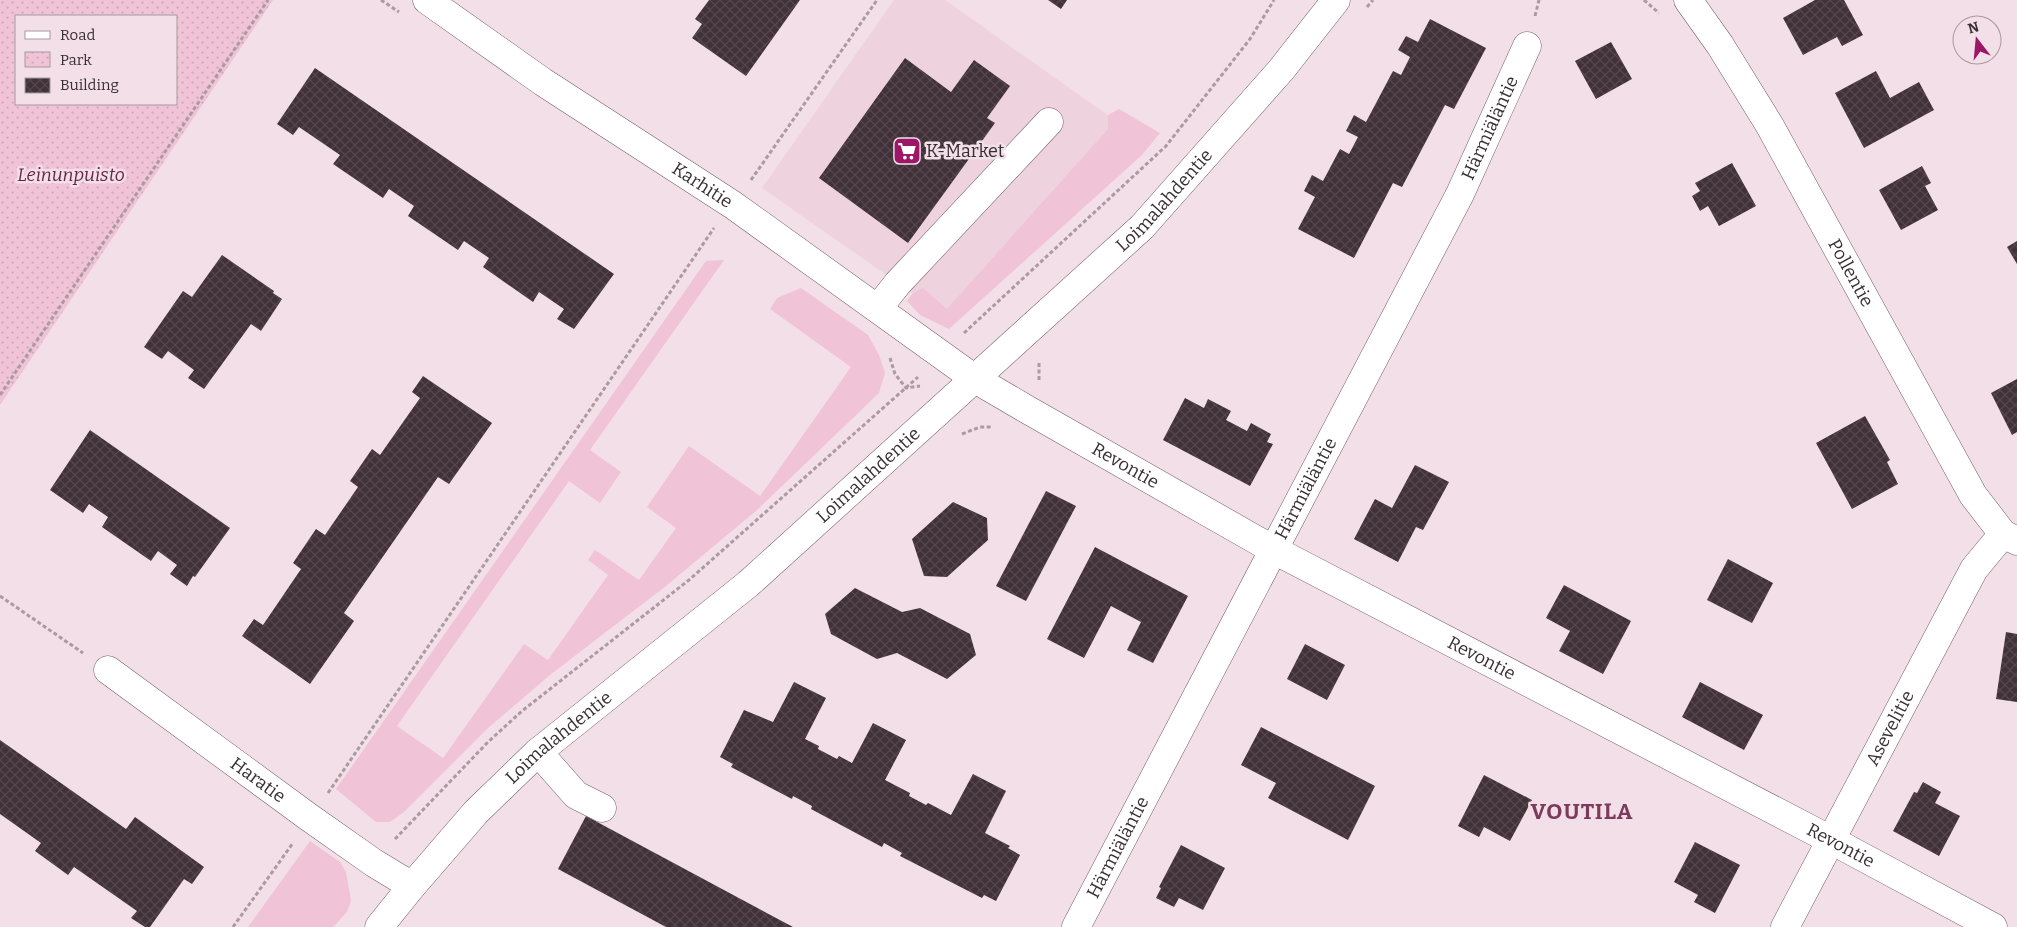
<svg xmlns="http://www.w3.org/2000/svg" width="2017" height="927" font-family="Bitter,serif">
  <style>
    .built { fill: #eed2de }
    .green { fill: #f1c3d7 }
    .park { fill: url(#park-dots); fill-rule: evenodd }
    .building { fill: url(#building-cross-hatch) }
    .lines { fill: none; stroke-linecap: round; stroke-linejoin: round }
    .minor-casing { stroke: #736169; stroke-width: 29 }
    .path { stroke: #aa9ba1; stroke-width: 3; stroke-dasharray: 4 2.5; stroke-linecap: butt }
    .minor { stroke: #fff; stroke-width: 28 }
    .labels { text-anchor: middle; stroke-width: 5; stroke-linejoin: round; paint-order: stroke }
    .street-label { font-size: 18px; fill: #372f33; stroke: #f3dfe7 }
    .poi-label { font-size: 18px; fill: #372f33; stroke: #f3dfe7; text-anchor: start }
    .park-label { font-size: 18px; font-style: italic; fill: #672448; stroke: #f3dfe7 }
    .district-label { font-size: 22px; font-weight: bold; letter-spacing: 1px; fill: #7c3a5c; stroke: #f3dfe7 }
  </style>
  <defs>
    <pattern id="park-dots" width="8" height="8" patternUnits="userSpaceOnUse" patternTransform="scale(1.25)"><rect width="8" height="8" fill="#f1c3d7"/><path d="M2 2h.1M6 6h.1" fill="none" stroke="#cfa8b9" stroke-width="1.8" stroke-linecap="round"/></pattern>
    <pattern id="building-cross-hatch" width="8" height="8" patternUnits="userSpaceOnUse" patternTransform="scale(1.25)"><rect width="8" height="8" fill="#413138"/><path d="M0 0l8 8M0 8l8-8" fill="none" stroke="#54474d"/></pattern>
  </defs>
  <rect width="100%" height="100%" fill="#f3dfe7"/>
  <!-- built -->
  <polygon class="built" points="894,0 945,0 1123,126 945,316 762,188"/>
  <!-- green -->
  <g class="green">
    <polygon points="1119,109 1160,133 1142,155 949,329 920,315 907,301 913,293 923,288 947,309 1108,129 1108,115"/>
    <polygon points="724,260 590,450 621,472 600,503 569,481 397,726 443,758 524,644 548,660 608,575 588,560 595,550 639,580 676,528 647,507 689,446 760,496 851,367 770,309 777,298 801,288 868,335 879,355 885,373 879,393 757,510 666,586 550,675 488,728 404,812 390,822 376,822 336,789 706,261"/>
    <polygon points="310,841 340,862 346,872 351,901 347,912 333,927 248,927"/>
  </g>
  <!-- park -->
  <path class="park" d="M 0,0 L 273,0 L 0,405 ZM 16,16 L 176,16 L 176,104 L 16,104 Z"/>
  <!-- building -->
  <g class="building">
    <polygon points="709,0 800,0 746,76 692,38 702,24 695,19"/>
    <polygon points="1048,0 1067,0 1061,9"/>
    <polygon points="1815,0 1844,0 1863,35 1842,46 1837,37 1803,55 1783,18"/>
    <polygon points="1430,19 1486,48 1454,109 1445,105 1402,187 1393,183 1354,258 1298,229 1315,197 1304,191 1312,175 1323,181 1340,149 1349,154 1358,137 1346,131 1354,115 1366,122 1393,71 1401,75 1410,57 1398,50 1406,36 1418,42"/>
    <polygon points="1611,42 1632,79 1596,99 1575,61"/>
    <polygon points="905,58 951,92 974,60 1010,86 987,118 995,123 908,243 819,178"/>
    <polygon points="315,68 614,274 574,329 557,319 564,309 539,292 533,302 483,267 489,258 464,241 458,250 408,216 414,206 389,189 383,198 333,164 340,155 299,127 293,135 277,124"/>
    <polygon points="1876,71 1890,98 1919,82 1934,110 1864,148 1835,93"/>
    <polygon points="1732,163 1756,206 1719,226 1708,206 1700,211 1692,196 1700,191 1695,183"/>
    <polygon points="1922,166 1931,183 1925,186 1938,210 1901,230 1879,190"/>
    <polygon points="2017,241 2017,264 2007,247"/>
    <polygon points="222,255 274,291 273,293 282,299 261,331 251,324 204,389 188,378 194,370 168,351 162,359 144,347 183,291 192,297"/>
    <polygon points="423,376 492,423 449,484 438,477 344,613 354,621 310,684 242,636 254,619 263,625 301,569 293,563 316,529 325,535 358,487 350,481 372,449 380,455 420,398 412,392"/>
    <polygon points="2017,379 2017,432 2012,435 1991,393"/>
    <polygon points="1185,398 1204,408 1208,399 1231,411 1226,420 1247,431 1251,423 1271,434 1267,442 1273,444 1250,486 1163,440"/>
    <polygon points="1865,416 1890,460 1887,462 1898,484 1852,509 1816,443"/>
    <polygon points="90,430 230,528 195,577 193,576 187,586 170,574 177,565 158,551 151,561 102,527 108,517 89,504 83,513 50,490"/>
    <polygon points="1415,465 1449,482 1423,530 1416,527 1398,562 1354,539 1375,499 1392,508"/>
    <polygon points="1046,491 1076,506 1026,601 996,586"/>
    <polygon points="953,502 987,518 988,540 947,577 924,576 912,539"/>
    <polygon points="1095,547 1188,596 1153,663 1127,650 1141,622 1111,606 1084,658 1047,639"/>
    <polygon points="1728,559 1773,583 1752,623 1707,600"/>
    <polygon points="1564,585 1631,621 1603,674 1559,651 1570,631 1546,618"/>
    <polygon points="855,588 902,612 920,608 970,634 976,655 947,679 897,653 877,659 831,634 825,614"/>
    <polygon points="2006,632 2017,634 2017,702 1996,699"/>
    <polygon points="1305,644 1345,665 1327,700 1287,679"/>
    <polygon points="794,682 826,698 805,739 819,746 818,749 837,759 839,756 852,763 873,723 906,740 885,780 910,793 909,796 926,805 928,803 951,815 973,774 1006,791 985,833 1010,846 1008,848 1020,855 996,901 984,895 982,898 900,856 902,853 884,843 882,847 811,809 812,806 793,796 792,799 731,767 733,764 720,757 744,710 773,722"/>
    <polygon points="1700,682 1763,715 1744,750 1682,717"/>
    <polygon points="1261,727 1375,786 1348,840 1268,798 1276,783 1241,765"/>
    <polygon points="0,740 126,829 135,817 204,867 192,884 184,879 150,927 145,927 131,918 137,911 74,867 68,875 35,851 41,843 0,814"/>
    <polygon points="1484,775 1532,800 1510,841 1484,827 1479,837 1458,826"/>
    <polygon points="1923,782 1941,792 1935,803 1960,816 1939,856 1893,831 1914,792 1917,793"/>
    <polygon points="586,816 793,927 666,927 558,869"/>
    <polygon points="1695,842 1740,865 1715,913 1694,902 1698,895 1674,882"/>
    <polygon points="1181,845 1225,868 1203,910 1179,898 1174,907 1156,898 1161,888 1159,887"/>
  </g>
  <g class="lines">
    <defs>
      <g id="minor">
        <path id="s1" d="M 427,0 L 543,82 L 733,205 L 975,379 L 1028,410 L 1274,550 L 1831,840 L 1993,927"/>
        <path id="s2" d="M 1688,0 L 1720,45 L 1770,126 L 1973,495 L 2003,534 L 2017,541"/>
        <polyline points="878,308 898,283 1049,122"/>
        <path id="s3" d="M 108,670 L 310,818 L 374,863 L 412,886"/>
        <polyline points="538,752 576,795 602,808"/>
        <path id="s4" d="M 379,927 L 412,886 L 476,812 L 538,752 L 748,584 L 1142,227 L 1281,70 L 1336,0"/>
        <path id="s5" d="M 1076,927 L 1460,194 L 1527,46"/>
        <path id="s6" d="M 1785,927 L 1974,569 L 2003,534"/>
      </g>
    </defs>
    <!-- minor casing -->
    <use href="#minor" class="minor-casing"/>
    <!-- path -->
    <g class="path">
      <polyline points="381,0 399,12"/>
      <polyline points="1644,0 1659,13"/>
      <polyline points="1367,7 1373,0"/>
      <polyline points="1535,16 1539,0"/>
      <polyline points="751,180 877,0"/>
      <polyline points="964,333 1166,146 1250,39 1274,0"/>
      <polyline points="890,358 895,374 906,388 920,386"/>
      <polyline points="1039,363 1039,381"/>
      <polyline points="0,395 268,0"/>
      <polyline points="962,434 980,427 992,427"/>
      <polyline points="0,596 83,653"/>
      <polyline points="328,793 714,228"/>
      <polyline points="395,839 488,742 522,711 689,580 918,377"/>
      <polyline points="233,927 293,843"/>
    </g>
    <!-- minor -->
    <use href="#minor" class="minor"/>
  </g>
  <!-- icons -->
  <defs>
    <symbol id="supermarket-square" viewBox="-11 -11 22 22"><rect x="-9" y="-9" width="18" height="18" rx="4" fill="#9d1768" stroke="#f3dfe7"/><path d="M-6-5.5h2.5l.6 2H6L4.5 2H-2.5L-4.4-4H-6ZM-1.5 3.2a1.3 1.3 0 1 0 .1 0ZM3 3.2a1.3 1.3 0 1 0 .1 0Z" fill="#fff"/></symbol>
  </defs>
  <g fill-rule="evenodd">
    <use href="#supermarket-square" x="891" y="135" width="32" height="32"/>
  </g>
  <g class="labels">
    <!-- street labels -->
    <g class="street-label">
      <text dy="6" stroke="none"><textPath href="#s5" startOffset="900">Härmiäläntie</textPath></text>
      <text dy="6" stroke="none"><textPath href="#s1" startOffset="332">Karhitie</textPath></text>
      <text dy="6" stroke="none"><textPath href="#s4" startOffset="1072">Loimalahdentie</textPath></text>
      <text dy="6" stroke="none"><textPath href="#s2" startOffset="318">Pollentie</textPath></text>
      <text dy="6" stroke="none"><textPath href="#s1" startOffset="840">Revontie</textPath></text>
      <text dy="6" stroke="none"><textPath href="#s4" startOffset="668">Loimalahdentie</textPath></text>
      <text dy="6" stroke="none"><textPath href="#s5" startOffset="495">Härmiäläntie</textPath></text>
      <text dy="6" stroke="none"><textPath href="#s1" startOffset="1245">Revontie</textPath></text>
      <text dy="6" stroke="none"><textPath href="#s6" startOffset="225">Asevelitie</textPath></text>
      <text dy="6" stroke="none"><textPath href="#s4" startOffset="262">Loimalahdentie</textPath></text>
      <text dy="6" stroke="none"><textPath href="#s3" startOffset="186">Haratie</textPath></text>
      <text dy="6" stroke="none"><textPath href="#s1" startOffset="1650">Revontie</textPath></text>
      <text dy="6" stroke="none"><textPath href="#s5" startOffset="90">Härmiäläntie</textPath></text>
    </g>
    <!-- poi labels -->
    <g class="poi-label">
      <text x="926" y="157">K-Market</text>
    </g>
    <!-- park labels -->
    <g class="park-label">
      <text x="71" y="181">Leinunpuisto</text>
    </g>
    <!-- district labels -->
    <g class="district-label">
      <text x="1582" y="819">VOUTILA</text>
    </g>
  </g>
  <!-- legend -->
  <rect x="15" y="15" width="162" height="90" fill="#f3dfe7" stroke="#a8999f"/>
  <rect x="25" y="31" width="25" height="8" fill="#ffffff" stroke="#a8999f"/>
  <text x="60" y="40" font-size="15" fill="#372f33">Road</text>
  <rect x="25" y="52" width="25" height="15" fill="url(#park-dots)" stroke="#a8999f"/>
  <text x="60" y="65" font-size="15" fill="#372f33">Park</text>
  <rect x="25" y="78" width="25" height="15" fill="url(#building-cross-hatch)" stroke="#a8999f"/>
  <text x="60" y="90" font-size="15" fill="#372f33">Building</text>
  <!-- north arrow -->
  <g transform="translate(1977 40) rotate(344)"><circle r="24" fill="#f3dfe7" stroke="#a8999f"/>
  <path d="M0-4L9 19L0 12L-9 19Z" fill="#9d1768"/>
  <text y="-8" font-size="14" font-weight="bold" text-anchor="middle" fill="#372f33">N</text>
  </g>
</svg>
